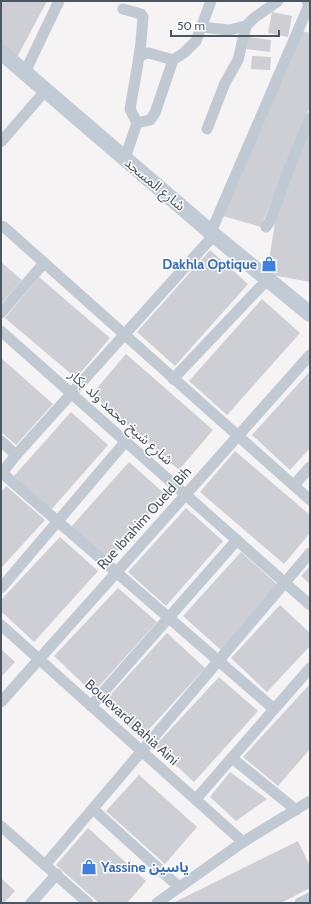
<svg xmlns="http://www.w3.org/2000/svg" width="311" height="904" font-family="Cabin,'Noto Sans Arabic',sans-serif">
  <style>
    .building { fill: #cdcfd5 }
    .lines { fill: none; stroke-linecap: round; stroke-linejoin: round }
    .street { stroke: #c1cad2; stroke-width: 11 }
    .secondary { stroke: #c1cbd6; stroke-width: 16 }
    .labels { text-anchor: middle; stroke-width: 3; stroke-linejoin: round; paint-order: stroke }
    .street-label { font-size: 14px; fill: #4a5661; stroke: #fff }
    .shop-label { font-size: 14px; font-weight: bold; fill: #366cbe; stroke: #fff; text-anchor: end }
  </style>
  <rect width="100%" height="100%" fill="#f5f3f3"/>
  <!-- building -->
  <g class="building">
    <polygon points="1,1 47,1 16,59 1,47"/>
    <polygon points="272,12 292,16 288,37 268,33"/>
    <polygon points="301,31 310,33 310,107 261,227 223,216"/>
    <polygon points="248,37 271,40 270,52 246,49"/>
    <polygon points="252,56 271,57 270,70 251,69"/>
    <polygon points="310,123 310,282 267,274 279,197"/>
    <polygon points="210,250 248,284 175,366 137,332"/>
    <polygon points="1,262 22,280 1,304"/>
    <polygon points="39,277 110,338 76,378 5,318"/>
    <polygon points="262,299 300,333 227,415 189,381"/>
    <polygon points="126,354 213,430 179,470 92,394"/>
    <polygon points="1,358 53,404 16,445 1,432"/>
    <polygon points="310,371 310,448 290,470 252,435"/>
    <polygon points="71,412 108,445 51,510 14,476"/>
    <polygon points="235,451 310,515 310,533 284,564 200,492"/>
    <polygon points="129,462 166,495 109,560 71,527"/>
    <polygon points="6,486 45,520 1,568 1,492"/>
    <polygon points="186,508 223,541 166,606 128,572"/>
    <polygon points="60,537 98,571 34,642 1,611 1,600"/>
    <polygon points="241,552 278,585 221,650 183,616"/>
    <polygon points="310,566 310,584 301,576"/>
    <polygon points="118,588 157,622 93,693 54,656"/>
    <polygon points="280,605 310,633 310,646 267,692 231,658"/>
    <polygon points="167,633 205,668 141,738 103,703"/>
    <polygon points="1,649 15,662 1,677"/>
    <polygon points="219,677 258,711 194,782 155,746"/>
    <polygon points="310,684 310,749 278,786 243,757"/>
    <polygon points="230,772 267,799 236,821 210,797"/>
    <polygon points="139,775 197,827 165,864 106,811"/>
    <polygon points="88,828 146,881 127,903 99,903 56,865"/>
    <polygon points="298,841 310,866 310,888 281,903 173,903"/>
    <polygon points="1,878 15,891 4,903 1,903"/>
  </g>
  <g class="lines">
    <!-- street -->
    <g class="street">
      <polyline points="123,9 141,14 143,17 141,42 139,57"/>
      <polyline points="201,27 229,30 246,26 254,18 278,1"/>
      <polygon points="149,53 173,60 155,113 150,120 137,123 130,109 139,57 144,54"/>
      <polyline points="173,60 185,52 196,41 211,1"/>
      <polyline points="25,72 59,1"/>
      <polyline points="207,129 225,83 238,60 246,26"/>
      <polyline points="1,142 45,91"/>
      <polyline points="125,158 137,123"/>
      <polyline points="1,226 4,227 310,500"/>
      <polyline points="266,227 270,221 290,166 310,118"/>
      <polyline points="211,232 309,5 307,1"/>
      <polyline points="1,313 44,263"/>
      <polyline points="1,331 310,605"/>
      <polyline points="173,379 267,280"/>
      <polyline points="1,441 16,455"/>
      <polyline points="2,473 274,709"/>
      <polyline points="1,474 16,455 214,235"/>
      <polyline points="294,485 310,467"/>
      <polyline points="1,588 126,441"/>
      <polyline points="1,625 243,842"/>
      <polyline points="1,702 310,355"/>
      <polyline points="91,706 237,540"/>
      <polyline points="232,758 296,810"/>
      <polyline points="196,799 310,668"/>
      <polyline points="93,809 179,887"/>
      <polyline points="1,826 88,903"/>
      <polyline points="45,865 310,553"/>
      <polyline points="31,903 57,874"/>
      <polyline points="157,903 243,842 310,801"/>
      <polyline points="300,903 310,898"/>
    </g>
    <!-- secondary -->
    <polyline class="secondary" points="1,52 214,235 310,314"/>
  </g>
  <!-- icons -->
  <defs>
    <symbol id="shop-bare" viewBox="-9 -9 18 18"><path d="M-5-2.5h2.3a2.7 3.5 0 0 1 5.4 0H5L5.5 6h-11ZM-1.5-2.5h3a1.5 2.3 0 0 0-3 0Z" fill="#3f7fe0" stroke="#fff" stroke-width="2.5" paint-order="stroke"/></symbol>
  </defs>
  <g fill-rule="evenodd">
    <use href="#shop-bare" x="258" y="253" width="22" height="22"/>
    <use href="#shop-bare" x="78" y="856" width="22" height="22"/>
  </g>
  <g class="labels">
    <!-- street labels -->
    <g class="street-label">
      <text transform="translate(155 184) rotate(40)" y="5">شارع المسجد</text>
      <text transform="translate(121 417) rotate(42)" y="5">شارع شيخ محمد ولد بكار</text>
      <text transform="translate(144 518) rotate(-48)" y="5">Rue Ibrahim Oueld Bih</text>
      <text transform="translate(132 722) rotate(42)" y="5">Boulevard Bahia Aini</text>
    </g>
    <!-- shop labels -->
    <g class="shop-label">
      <text x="257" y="269">Dakhla Optique</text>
      <text x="101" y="872" text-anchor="start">Yassine ياسين</text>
    </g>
  </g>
  <!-- border -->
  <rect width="311" height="904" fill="none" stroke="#4a5661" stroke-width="4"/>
  <!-- scale -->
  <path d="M171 30v6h108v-6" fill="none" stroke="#4a5661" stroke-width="2"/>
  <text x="177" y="30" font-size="12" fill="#4a5661" stroke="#ffffff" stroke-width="3" paint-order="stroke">50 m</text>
</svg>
